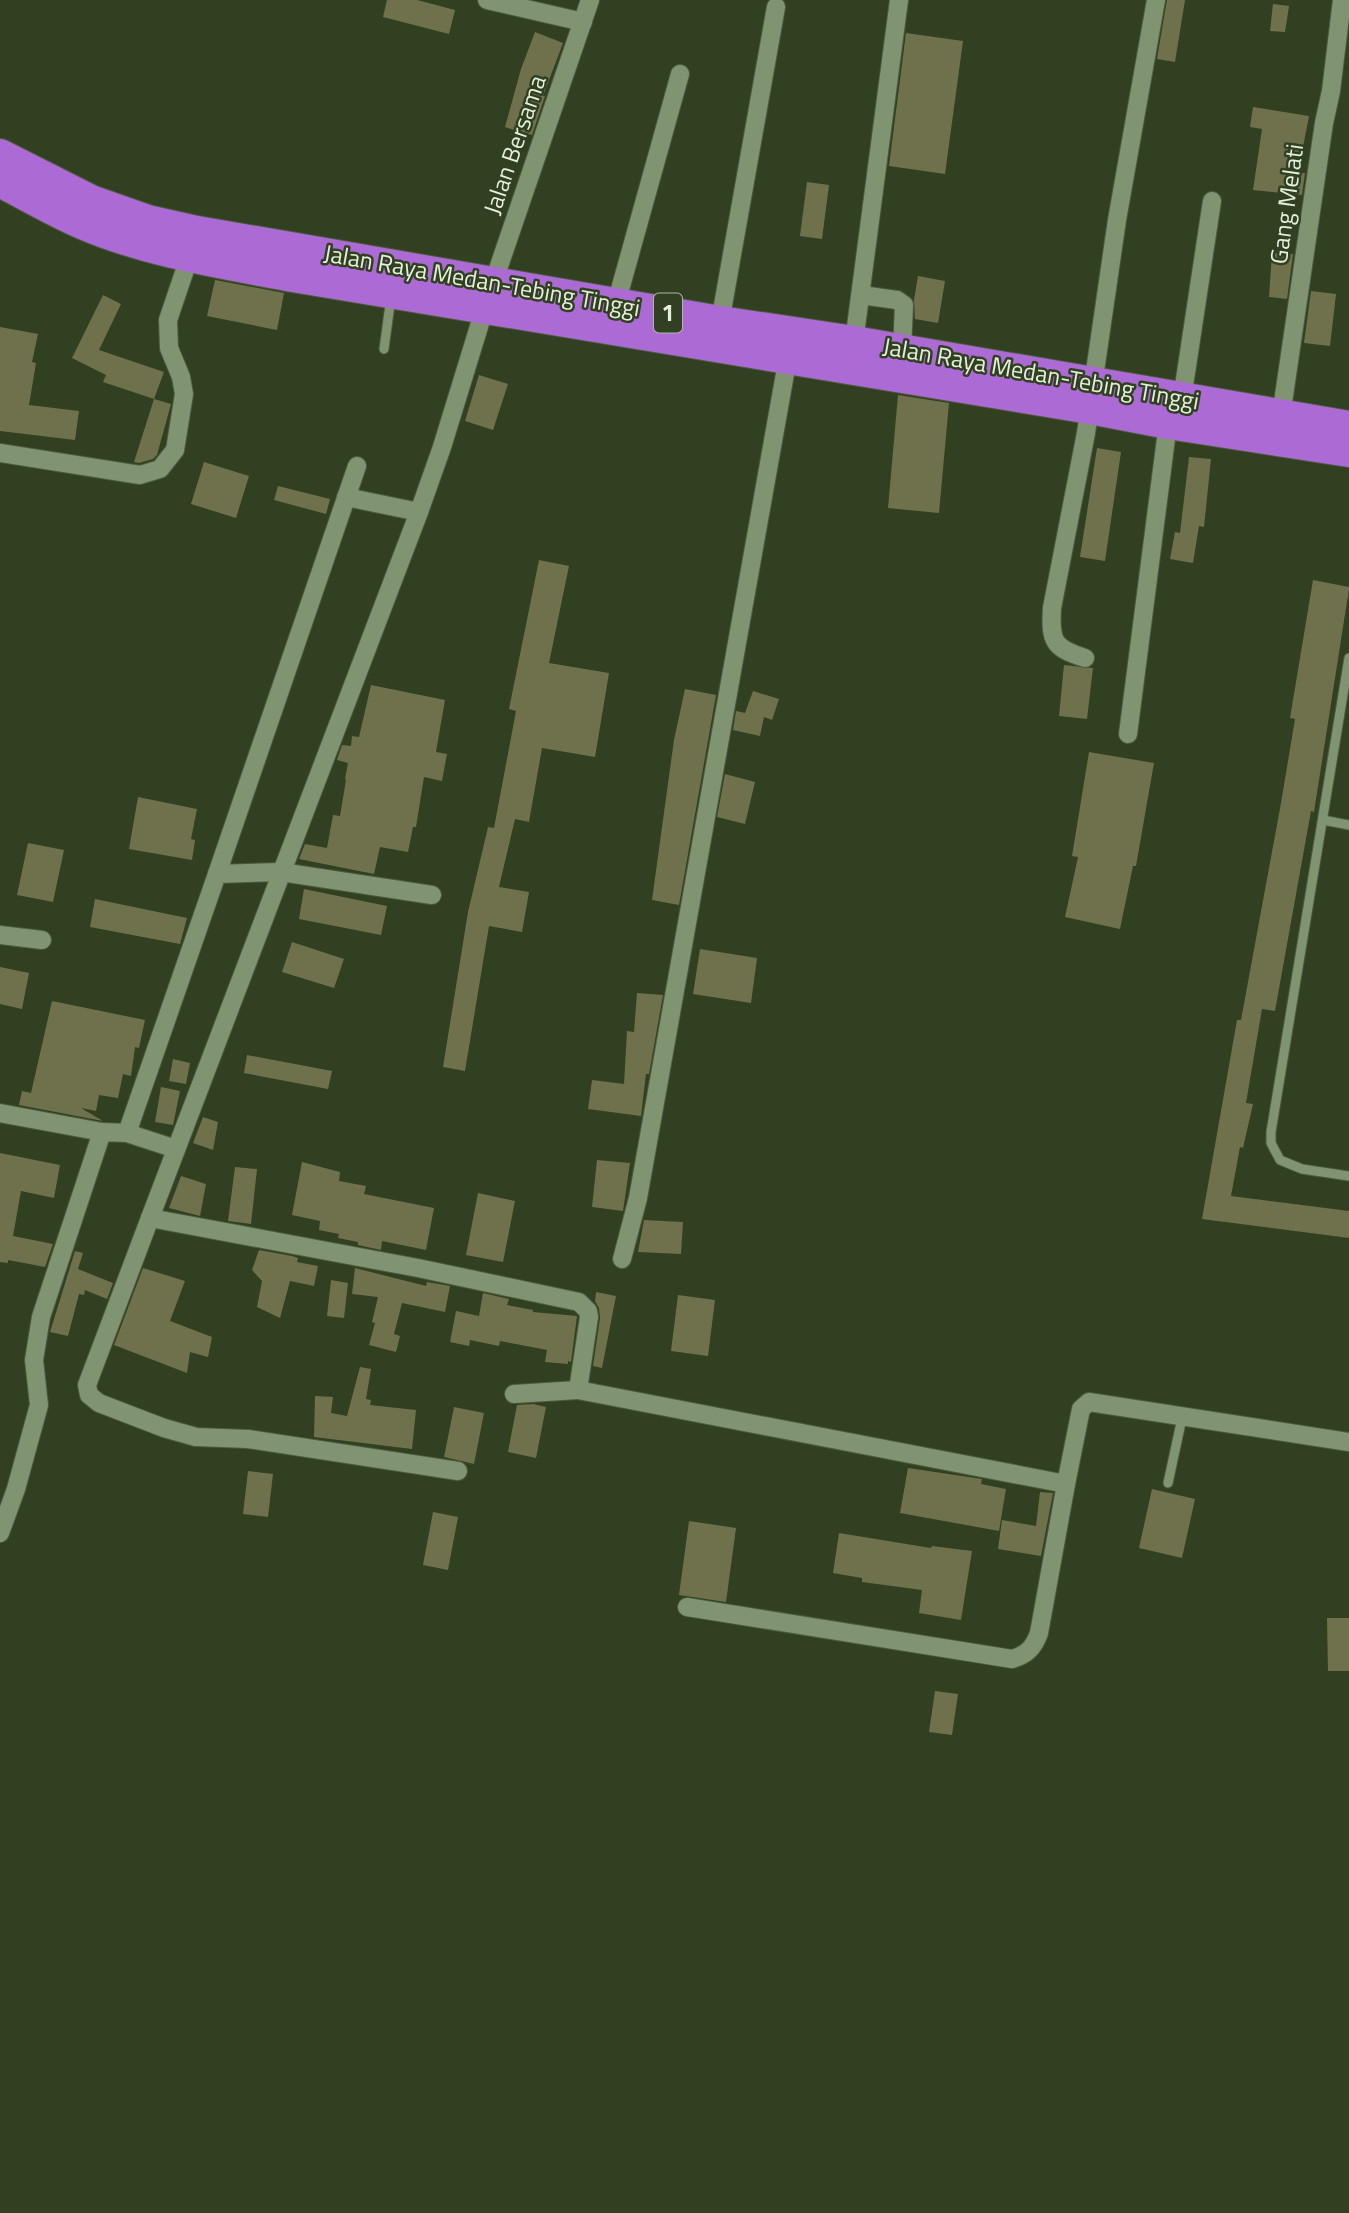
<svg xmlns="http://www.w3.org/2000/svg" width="1349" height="2213" font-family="'Titillium Web',sans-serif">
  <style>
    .building { fill: #6f714c }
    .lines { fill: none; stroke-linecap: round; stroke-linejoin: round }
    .lane-casing { stroke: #4d5b3f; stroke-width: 11 }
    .street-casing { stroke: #4d5b3f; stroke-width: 20 }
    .highway-casing { stroke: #4d5b3f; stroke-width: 34 }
    .lane { stroke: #819471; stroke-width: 9 }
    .street { stroke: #819471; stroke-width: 18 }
    .highway { stroke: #ac6ad4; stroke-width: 32 }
    .labels { text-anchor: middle; stroke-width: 5; stroke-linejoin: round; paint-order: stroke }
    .shield { fill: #304021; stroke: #aebaa4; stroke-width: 2 }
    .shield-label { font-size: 23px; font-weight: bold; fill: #e4efdc }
    .street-label { font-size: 24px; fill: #e4efdc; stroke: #304021 }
  </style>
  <rect width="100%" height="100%" fill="#304021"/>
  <!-- building -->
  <g class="building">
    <polygon points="387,0 417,0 455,10 449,34 383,17"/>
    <polygon points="1167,0 1185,0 1175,62 1157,59"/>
    <polygon points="1273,4 1289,6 1285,32 1270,31"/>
    <polygon points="535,32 563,43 543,96 545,96 532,135 505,127 521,69"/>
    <polygon points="906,33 963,41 945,174 889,166"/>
    <polygon points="1253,107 1309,116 1298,173 1305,173 1302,195 1253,190 1262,129 1250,127"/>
    <polygon points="807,182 829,185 822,239 800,236"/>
    <polygon points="1272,253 1293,254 1287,299 1269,297"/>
    <polygon points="918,276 945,281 938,323 915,319 914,300"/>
    <polygon points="215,280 284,293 277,330 207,316"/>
    <polygon points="1311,291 1336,294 1330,346 1304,343"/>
    <polygon points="103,295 121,304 99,350 164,372 154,399 103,382 106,375 72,358"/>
    <polygon points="0,327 38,334 32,362 36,363 29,405 79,411 75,440 0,431"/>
    <polygon points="479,375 508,384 493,430 465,421"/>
    <polygon points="898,395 949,403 939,513 888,508"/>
    <polygon points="154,399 171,404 157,455 153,459 139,463 134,462"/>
    <polygon points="1097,448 1121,452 1105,561 1080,557"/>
    <polygon points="1189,457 1211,459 1204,527 1199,526 1193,563 1170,559 1175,532 1180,533"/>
    <polygon points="204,462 249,476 236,518 191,504"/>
    <polygon points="278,486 330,499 326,514 274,500"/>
    <polygon points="539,560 569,566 549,663 609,673 595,757 542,748 529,822 515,819 499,887 529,892 522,932 489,926 465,1071 443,1067 468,912 488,827 494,828 516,711 509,709"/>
    <polygon points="1313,580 1349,587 1349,589 1314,812 1311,811 1275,1011 1262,1009 1246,1103 1253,1104 1243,1148 1240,1147 1231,1196 1349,1211 1349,1238 1202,1219 1237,1020 1241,1020 1281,803 1295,719 1290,718"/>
    <polygon points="1064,665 1093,668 1087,719 1059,716"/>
    <polygon points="371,685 445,700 436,752 447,754 442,781 424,777 416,827 413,827 408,852 380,847 374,874 299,859 305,844 327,848 333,815 340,816 346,780 345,779 348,763 337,760 342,745 351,746 352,736 359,737"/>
    <polygon points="685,689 716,695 679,905 652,900 674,740"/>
    <polygon points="753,691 779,699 772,720 764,717 760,736 733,730 736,711 745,713"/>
    <polygon points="1089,752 1154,763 1136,866 1133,866 1120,929 1065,917 1078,857 1072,856"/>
    <polygon points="725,774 755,782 745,824 717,817"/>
    <polygon points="138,797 197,809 191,839 195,840 192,860 129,849"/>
    <polygon points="28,843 64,850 53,902 17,895"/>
    <polygon points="304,889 387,906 381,935 299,919"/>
    <polygon points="95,899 187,918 180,944 90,927"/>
    <polygon points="292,942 344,959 334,988 282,972"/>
    <polygon points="700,949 757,958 751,1003 693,994"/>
    <polygon points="0,967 29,973 22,1009 0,1004"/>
    <polygon points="637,993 663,995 649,1074 646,1074 641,1116 588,1109 592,1080 624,1084 627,1031 634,1032"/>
    <polygon points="52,1001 145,1020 139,1048 135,1047 131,1076 123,1074 118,1098 99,1095 96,1111 81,1108 103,1121 19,1105 22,1091 31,1093"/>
    <polygon points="247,1055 332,1071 328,1089 244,1073"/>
    <polygon points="173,1059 190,1063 186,1084 169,1081"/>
    <polygon points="161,1087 180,1091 173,1125 155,1122"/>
    <polygon points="203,1117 218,1122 213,1150 193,1143"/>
    <polygon points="0,1153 60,1165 54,1198 21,1191 13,1236 53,1244 45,1267 8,1260 8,1263 0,1262"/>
    <polygon points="597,1160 630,1163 623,1211 592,1207"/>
    <polygon points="302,1162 340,1172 339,1181 366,1186 364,1194 434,1208 426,1250 382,1241 381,1250 358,1245 358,1242 338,1238 339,1234 319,1230 320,1221 292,1215"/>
    <polygon points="235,1167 257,1169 251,1224 228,1221"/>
    <polygon points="181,1176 206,1184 200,1216 169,1208"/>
    <polygon points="478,1193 515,1201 503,1262 466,1255"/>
    <polygon points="644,1220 683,1222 681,1254 638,1252"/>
    <polygon points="259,1250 292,1256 298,1258 297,1262 318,1266 314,1286 290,1281 280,1318 257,1307 262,1281 252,1270"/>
    <polygon points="75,1251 83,1253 78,1269 113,1283 107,1299 85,1290 84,1295 79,1294 68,1336 50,1332"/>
    <polygon points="143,1268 185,1281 170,1321 212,1337 208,1357 190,1352 187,1373 114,1345"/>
    <polygon points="355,1268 426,1286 427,1282 450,1286 445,1312 402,1303 394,1334 400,1336 396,1352 369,1345 375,1323 372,1322 378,1297 352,1294"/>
    <polygon points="331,1280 348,1283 344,1318 327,1316"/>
    <polygon points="596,1292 616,1296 602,1368 593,1366 600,1318 599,1308 595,1301"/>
    <polygon points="483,1293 509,1299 507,1305 533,1310 533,1312 577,1316 571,1362 568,1361 568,1364 545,1362 547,1350 500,1341 499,1346 470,1340 469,1346 450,1342 456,1311 479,1316"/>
    <polygon points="678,1295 715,1300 708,1356 671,1351"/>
    <polygon points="360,1367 371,1369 366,1399 371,1400 370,1405 416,1410 412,1449 314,1437 315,1396 333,1397 331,1413 347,1416"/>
    <polygon points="533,1404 546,1407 536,1458 508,1452 517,1405"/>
    <polygon points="454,1407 484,1413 474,1464 444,1457"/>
    <polygon points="908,1468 982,1479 981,1484 1006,1489 999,1531 900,1513"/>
    <polygon points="248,1471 273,1474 268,1517 243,1514"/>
    <polygon points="1152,1489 1195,1499 1182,1558 1139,1548"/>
    <polygon points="1040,1492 1053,1493 1041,1556 998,1549 1002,1520 1036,1526"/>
    <polygon points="433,1512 458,1517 448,1570 423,1565"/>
    <polygon points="689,1521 736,1528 726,1602 679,1595"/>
    <polygon points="839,1533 931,1548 932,1546 972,1551 961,1620 919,1613 922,1590 862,1582 862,1578 833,1573"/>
    <polygon points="1327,1618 1349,1618 1349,1671 1328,1671"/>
    <polygon points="935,1691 958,1694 952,1735 929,1732"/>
  </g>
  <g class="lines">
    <defs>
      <g id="lane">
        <polyline points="384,349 391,297"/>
        <polyline points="1349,658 1271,1132 1271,1143 1280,1160 1302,1169 1349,1176"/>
        <polyline points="1323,820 1349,825"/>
        <polyline points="1168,1483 1182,1418"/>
      </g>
      <g id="street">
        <polyline points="487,0 583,22"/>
        <polyline points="590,0 485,307 442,447 419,512 150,1218 418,1268 579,1302 588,1311 589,1317 578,1390 1066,1484 1081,1409 1089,1402 1349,1442"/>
        <polyline points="861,295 897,300 904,305 902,350"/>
        <polyline points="616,304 680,74"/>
        <polyline points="720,322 776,7"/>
        <polyline points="854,342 899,0"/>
        <polyline points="1182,399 1212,201"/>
        <polyline points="1281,416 1324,123 1331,91 1342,0"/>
        <polyline points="0,453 140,475 160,469 175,450 184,394 181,377 169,348 168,320 192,249"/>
        <polyline points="346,497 419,512"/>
        <path d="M 1085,658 C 1053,648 1050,641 1052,608 L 1086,433 L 1117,220 L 1156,0"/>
        <polyline points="1128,734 1168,423"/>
        <polyline points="217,874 357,466"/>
        <polyline points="0,935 42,940"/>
        <polyline points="0,1113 102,1132"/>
        <polyline points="127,1133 176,1149"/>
        <polyline points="150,1218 87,1385 89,1395 99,1403 164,1428 196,1437 248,1439 458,1471"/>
        <polyline points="622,1259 638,1198 788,357"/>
        <polyline points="514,1394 578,1390"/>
        <polyline points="0,1533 16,1489 39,1405 34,1360 41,1317 102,1132 127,1133 217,874 281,872 432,895"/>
        <path d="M 687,1607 L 1012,1659 C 1027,1655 1034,1647 1039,1633 L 1066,1484"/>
      </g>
      <g id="highway">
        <polyline points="0,155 91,201 148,221 197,232 720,322 854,342 1349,427"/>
        <path d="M 0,181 C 27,195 54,211 82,223 C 147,251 218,262 287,275 L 1090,408 L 1168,423 L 1349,451"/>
      </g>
    </defs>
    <!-- lane casing -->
    <use href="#lane" class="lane-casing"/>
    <!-- street casing -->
    <use href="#street" class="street-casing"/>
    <!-- highway casing -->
    <use href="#highway" class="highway-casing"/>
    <!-- lane -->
    <use href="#lane" class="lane"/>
    <!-- street -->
    <use href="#street" class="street"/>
    <!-- highway -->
    <use href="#highway" class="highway"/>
  </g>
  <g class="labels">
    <!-- shield labels -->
    <rect class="shield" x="654" y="293.5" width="28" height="39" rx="5"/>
    <g class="shield-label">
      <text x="668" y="321">1</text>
    </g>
    <!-- street labels -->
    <g class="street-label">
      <text transform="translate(515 145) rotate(-71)" y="8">Jalan Bersama</text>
      <text transform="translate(1287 204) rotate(-82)" y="8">Gang Melati</text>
      <text transform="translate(482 281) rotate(10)" y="8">Jalan Raya Medan-Tebing Tinggi</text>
      <text transform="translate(1041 374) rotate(10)" y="8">Jalan Raya Medan-Tebing Tinggi</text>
    </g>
  </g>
</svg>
